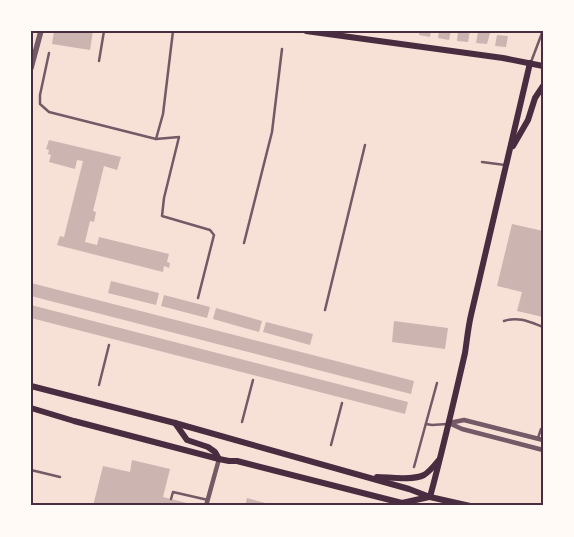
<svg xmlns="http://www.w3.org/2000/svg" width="574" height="537" font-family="Figtree,sans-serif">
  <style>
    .building { fill: #ccb4b1 }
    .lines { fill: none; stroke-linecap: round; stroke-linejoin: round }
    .service { stroke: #755966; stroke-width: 2.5 }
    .minor { stroke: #755966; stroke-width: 4.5 }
    .tertiary { stroke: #755966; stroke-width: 5.5 }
    .secondary { stroke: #4a2c40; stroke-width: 6 }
    .neatline { fill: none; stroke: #4a2c40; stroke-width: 2 }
  </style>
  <rect width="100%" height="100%" fill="#f7e1d7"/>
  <!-- building -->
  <g class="building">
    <polygon points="54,31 93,31 90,50 52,44"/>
    <polygon points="420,31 431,31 430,37 419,35"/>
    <polygon points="439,31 451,31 449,40 438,38"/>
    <polygon points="458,31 470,31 468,42 457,41"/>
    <polygon points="478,32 490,33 487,44 476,43"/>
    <polygon points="497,35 508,36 506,47 495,46"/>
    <polygon points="49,140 121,157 117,170 104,166 93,211 96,212 94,222 90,221 85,242 97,245 99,237 169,254 167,262 170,263 169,268 164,266 163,272 57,245 60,236 64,237 83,161 77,160 75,169 49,162 51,155 48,154 49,150 46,149"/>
    <polygon points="512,224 543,231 543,317 517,311 522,292 497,286"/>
    <polygon points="111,281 159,293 156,305 108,293"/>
    <polygon points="31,283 414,381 411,394 31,296"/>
    <polygon points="164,295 210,307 207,318 161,306"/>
    <polygon points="31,305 408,402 405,414 31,318"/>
    <polygon points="216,308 262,321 259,332 213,319"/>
    <polygon points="394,321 448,328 445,349 392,342"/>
    <polygon points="266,322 313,334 310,345 263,332"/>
    <polygon points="132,460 170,469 163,497 187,503 187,506 93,506 103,466 130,472"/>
    <polygon points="247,498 273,505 273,506 245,506"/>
  </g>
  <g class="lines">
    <!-- service -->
    <g class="service">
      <polyline points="49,53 40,95 40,104 49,112 156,139 179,137 164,198 162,216 210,230 214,235 198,298"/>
      <polyline points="99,61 104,31"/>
      <polyline points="531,62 542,33 543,33"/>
      <polyline points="156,139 163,114 173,31"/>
      <polyline points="482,162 505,165"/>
      <polyline points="244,243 272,132 282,49"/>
      <polyline points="325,310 365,145"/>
      <path d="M 504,321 C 518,316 530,322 543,327"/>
      <polyline points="99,385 109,345"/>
      <polyline points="242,422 253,380"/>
      <polyline points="426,424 432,425 447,424"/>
      <polyline points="538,438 541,429"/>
      <polyline points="331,445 342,403"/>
      <polyline points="414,467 437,383"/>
      <polyline points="31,470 60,477"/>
      <polyline points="171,499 173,492 208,500"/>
    </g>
    <!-- minor -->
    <g class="minor">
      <polyline points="449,423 462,429 543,450"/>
      <polyline points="449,423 464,420 543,440"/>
      <polyline points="206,506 219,459"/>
    </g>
    <!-- tertiary -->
    <polyline class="tertiary" points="31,68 41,31"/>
    <!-- secondary -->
    <g class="secondary">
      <polyline points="306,31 503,58 543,66"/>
      <polyline points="513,146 528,120 535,98 543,86"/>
      <polyline points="31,386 175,423 409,489 430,497 470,506"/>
      <polyline points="31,408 74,421 219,459 229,461 237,461 402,503 429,497"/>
      <polyline points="175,423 187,440 208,447 215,452 219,459"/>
      <path d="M 377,477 C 389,477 412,481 424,475 C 429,472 434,466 438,461"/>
      <path d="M 430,497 C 443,449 454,401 465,353 C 467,340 468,328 471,315 C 490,231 510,147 530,63"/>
    </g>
  </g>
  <!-- border -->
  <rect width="574" height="537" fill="none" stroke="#fffaf5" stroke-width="65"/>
  <rect x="32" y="32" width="510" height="472" class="neatline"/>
</svg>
